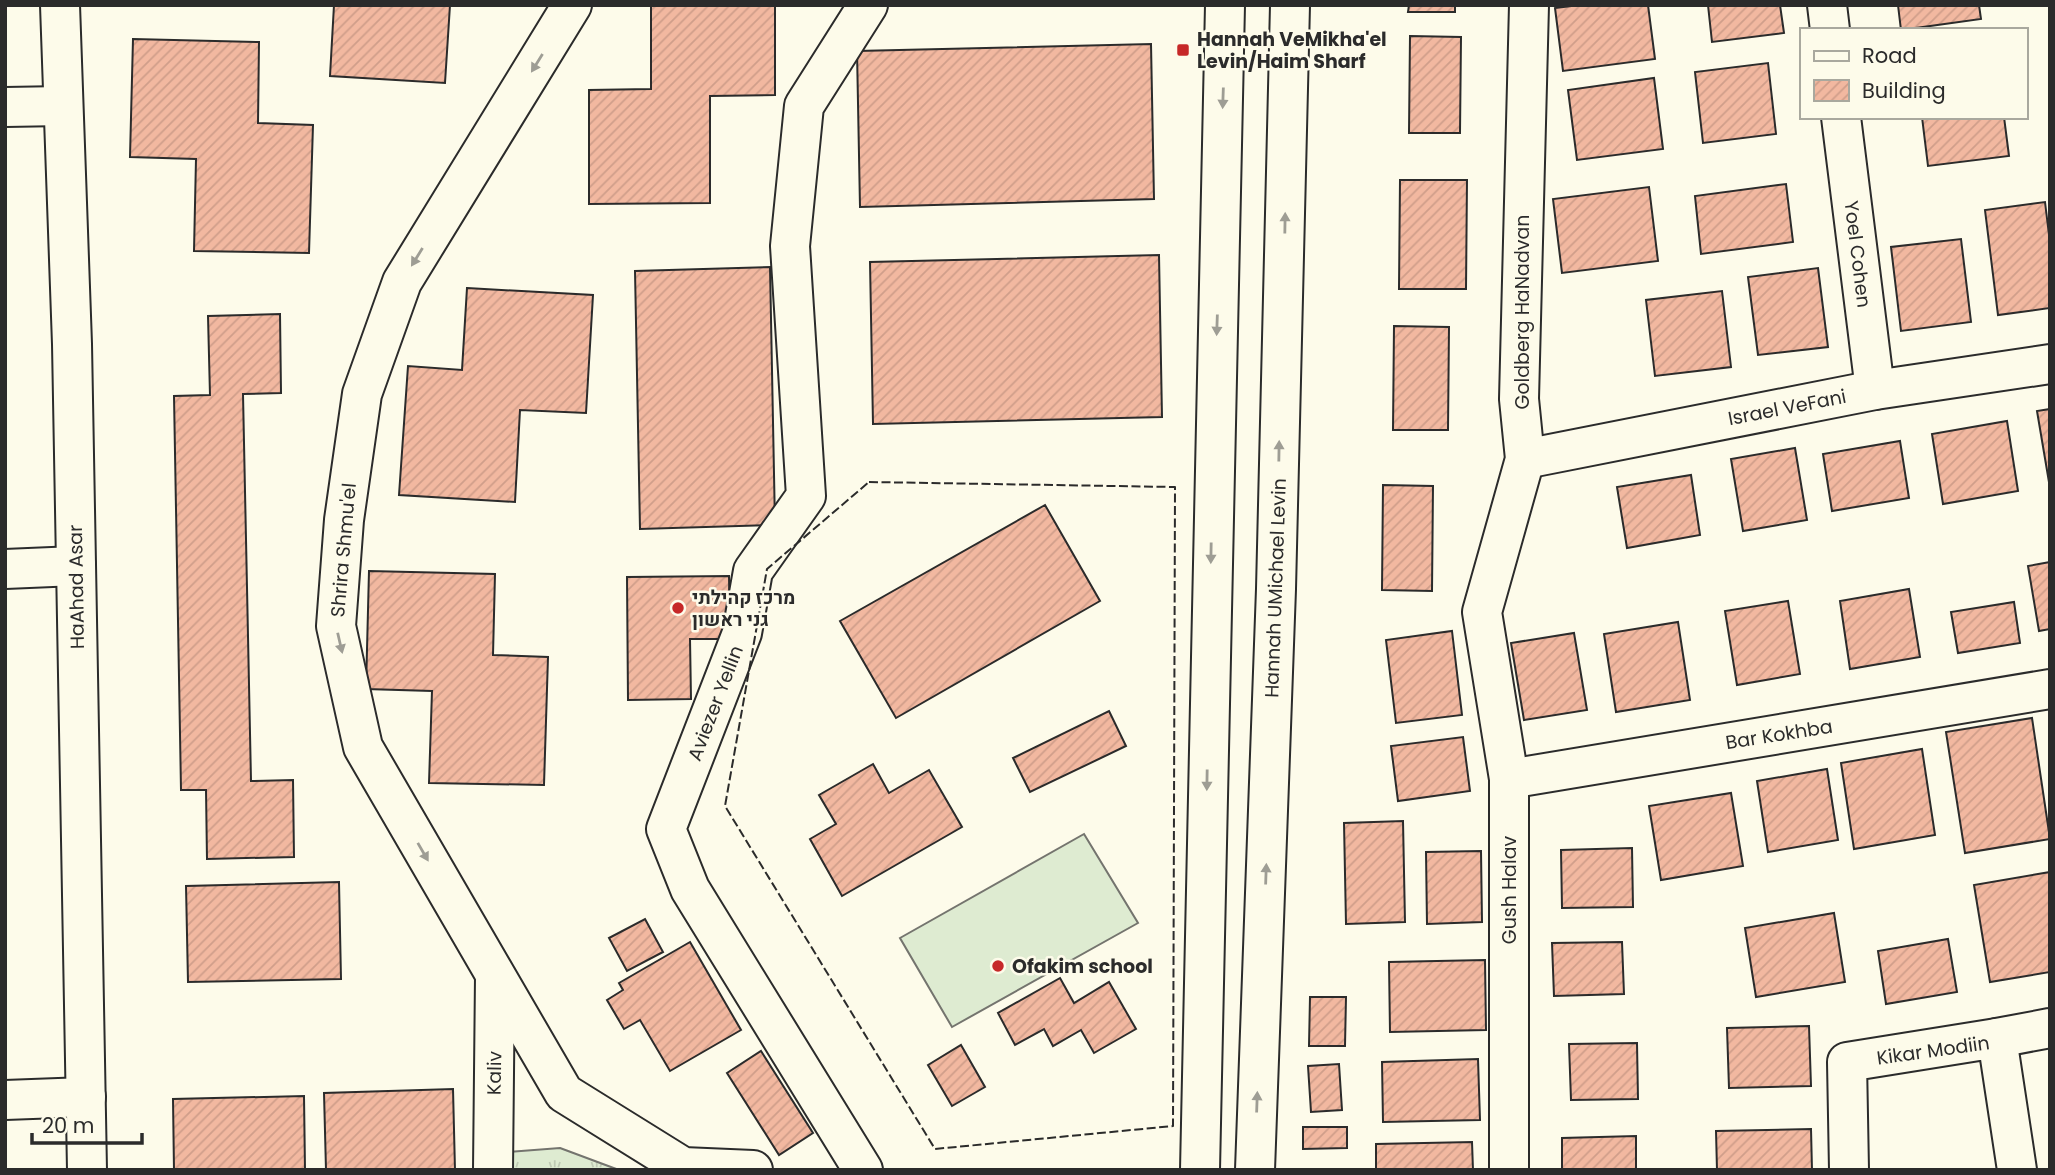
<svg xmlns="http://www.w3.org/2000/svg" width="2055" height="1175" font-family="Poppins,Heebo,sans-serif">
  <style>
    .park { fill: url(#park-tufts); stroke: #74746e; stroke-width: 2 }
    .garden { fill: #deebd1; stroke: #74746e; stroke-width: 2 }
    .building { fill: url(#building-hatch); stroke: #2b2b2b; stroke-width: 2 }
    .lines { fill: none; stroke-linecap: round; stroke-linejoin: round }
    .minor-casing { stroke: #2b2b2b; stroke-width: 42 }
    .major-casing { stroke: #2b2b2b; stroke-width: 42 }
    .minor { stroke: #fdfbea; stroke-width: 38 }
    .major { stroke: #fdfbea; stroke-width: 38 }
    .fence { stroke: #2b2b2b; stroke-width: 2; stroke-dasharray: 9 3.5; stroke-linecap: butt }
    .oneway { fill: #9e9d94 }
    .poi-dot { fill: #c62828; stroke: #fdfbea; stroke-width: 2.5 }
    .labels { text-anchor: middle; stroke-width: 5; stroke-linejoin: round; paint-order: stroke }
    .poi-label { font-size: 19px; font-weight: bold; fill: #2b2b2b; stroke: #fdfbea; text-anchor: start }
    .street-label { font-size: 19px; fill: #2b2b2b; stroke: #fdfbea }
  </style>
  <defs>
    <pattern id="park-tufts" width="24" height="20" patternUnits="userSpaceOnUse" patternTransform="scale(1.75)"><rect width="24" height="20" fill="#deebd1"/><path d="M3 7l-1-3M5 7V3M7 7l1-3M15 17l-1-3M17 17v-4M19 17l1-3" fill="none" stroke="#bfcab4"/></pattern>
    <pattern id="building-hatch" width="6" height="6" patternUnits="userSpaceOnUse" patternTransform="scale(1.75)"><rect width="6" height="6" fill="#f2b8a0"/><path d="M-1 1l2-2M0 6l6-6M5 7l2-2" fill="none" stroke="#d09e8a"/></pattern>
  </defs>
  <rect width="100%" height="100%" fill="#fdfbea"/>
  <!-- park -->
  <polygon class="park" points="560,1148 619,1170 494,1170 494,1153"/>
  <!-- garden -->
  <polygon class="garden" points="1084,834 1138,923 952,1027 900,938"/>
  <!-- building -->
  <g class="building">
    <polygon points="334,5 450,5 445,83 330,76"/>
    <polygon points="651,5 775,5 775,95 710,96 710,203 589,204 589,90 651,89"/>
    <polygon points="1409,5 1455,5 1455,12 1408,12"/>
    <polygon points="1580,5 1648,5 1655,59 1563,71 1555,8"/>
    <polygon points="1708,5 1780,5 1784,33 1712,42"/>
    <polygon points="1898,5 1979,5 1981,19 1901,30"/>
    <polygon points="1410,36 1461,37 1460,133 1409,133"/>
    <polygon points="133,39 259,42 258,123 313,125 309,253 194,251 196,159 130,157"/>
    <polygon points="1151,44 1154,199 860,207 857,51"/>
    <polygon points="1768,63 1776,134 1703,143 1695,72"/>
    <polygon points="1654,78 1663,149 1577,160 1568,90"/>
    <polygon points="1922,117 2004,117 2009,156 1928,166"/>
    <polygon points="1400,180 1467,180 1466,289 1399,289"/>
    <polygon points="1786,184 1793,242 1701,254 1695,196"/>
    <polygon points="1649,187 1658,261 1562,273 1553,199"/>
    <polygon points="2045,202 2050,243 2050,308 1998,315 1985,210"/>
    <polygon points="1961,239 1971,322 1901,331 1891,247"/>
    <polygon points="1159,255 1162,417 873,424 870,262"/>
    <polygon points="770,267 775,525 640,529 635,271"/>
    <polygon points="1818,268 1828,347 1758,355 1748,277"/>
    <polygon points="467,288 593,295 586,413 520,410 515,502 399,495 408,366 462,370"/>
    <polygon points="1722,291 1731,367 1655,376 1646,300"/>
    <polygon points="280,314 281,393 243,394 251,781 293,780 294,857 207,859 206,790 181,790 174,396 210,395 208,316"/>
    <polygon points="1394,326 1449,327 1448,430 1393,430"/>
    <polygon points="2050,409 2050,488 2037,411"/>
    <polygon points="2007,421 2018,491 1943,504 1932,434"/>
    <polygon points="1900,441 1909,498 1832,511 1823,454"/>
    <polygon points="1795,448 1807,520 1743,531 1731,459"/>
    <polygon points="1691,475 1700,535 1627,548 1617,487"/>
    <polygon points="1383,485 1433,486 1432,591 1382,590"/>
    <polygon points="1045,505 1100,601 896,718 840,621"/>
    <polygon points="2050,562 2050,629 2039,631 2028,566"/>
    <polygon points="369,571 495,574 493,655 548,657 544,785 429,783 432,691 366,689"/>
    <polygon points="729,576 730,639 690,639 691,699 628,700 627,577"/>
    <polygon points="1909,589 1920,657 1850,669 1840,601"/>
    <polygon points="1788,601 1800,674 1737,685 1725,611"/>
    <polygon points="2014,602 2020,643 1958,653 1951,612"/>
    <polygon points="1678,622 1690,700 1616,712 1604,634"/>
    <polygon points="1452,631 1462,715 1396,723 1386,640"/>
    <polygon points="1574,633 1587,710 1524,720 1511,643"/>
    <polygon points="1109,711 1126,746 1030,792 1013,758"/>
    <polygon points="2032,718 2050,839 1965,853 1946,732"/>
    <polygon points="1463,737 1470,791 1398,801 1391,746"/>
    <polygon points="1922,749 1935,835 1854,849 1841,763"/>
    <polygon points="873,764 889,793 929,770 962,827 842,896 810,839 836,824 819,795"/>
    <polygon points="1827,769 1838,840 1768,852 1757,781"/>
    <polygon points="1731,793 1743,866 1661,880 1649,806"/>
    <polygon points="1403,821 1405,922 1346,924 1344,823"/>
    <polygon points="1632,848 1633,907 1562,908 1561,850"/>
    <polygon points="1481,851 1482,922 1427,924 1426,852"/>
    <polygon points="2050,872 2050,972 1990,982 1974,885"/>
    <polygon points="339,882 341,979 188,982 186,886"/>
    <polygon points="1834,913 1845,982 1756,997 1745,928"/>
    <polygon points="645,919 663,952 627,971 609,938"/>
    <polygon points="1948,939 1957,992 1886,1004 1878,951"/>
    <polygon points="690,942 741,1030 670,1071 640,1020 624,1029 607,1000 623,990 619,983"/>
    <polygon points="1622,942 1624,994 1554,996 1552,943"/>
    <polygon points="1485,960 1486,1030 1390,1032 1389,962"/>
    <polygon points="1060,978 1074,1003 1109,982 1136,1029 1094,1053 1081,1030 1053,1046 1044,1029 1015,1045 998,1013"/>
    <polygon points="1310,997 1346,997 1345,1046 1309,1046"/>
    <polygon points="1809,1026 1811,1086 1729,1088 1727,1028"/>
    <polygon points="1637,1043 1638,1099 1571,1100 1569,1044"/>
    <polygon points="961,1045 985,1087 952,1106 928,1065"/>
    <polygon points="761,1051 813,1133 779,1155 727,1073"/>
    <polygon points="1478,1059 1480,1120 1383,1122 1382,1062"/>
    <polygon points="1339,1064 1342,1110 1311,1112 1308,1066"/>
    <polygon points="453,1089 455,1170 326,1170 324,1093"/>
    <polygon points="304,1096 305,1170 174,1170 173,1099"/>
    <polygon points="1303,1127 1347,1127 1347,1148 1303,1149"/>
    <polygon points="1811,1129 1812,1170 1717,1170 1716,1131"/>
    <polygon points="1636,1136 1636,1170 1562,1170 1562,1138"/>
    <polygon points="1472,1142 1473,1170 1376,1170 1376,1144"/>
  </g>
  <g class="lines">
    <defs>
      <g id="minor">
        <polyline points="60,5 72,344 87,1170"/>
        <polyline points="572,5 402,282 362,394 344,520 336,626 363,747 564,1093 683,1167 753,1170"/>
        <polyline points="1827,5 1830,30"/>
        <polyline points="5,107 63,106"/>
        <polyline points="1841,117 1875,390"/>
        <polyline points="1525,459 1875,390 2050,364"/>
        <polyline points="5,569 76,566"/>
        <polyline points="1509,779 2050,689"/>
        <polyline points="1997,1038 2050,1028"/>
        <polyline points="5,1100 86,1097"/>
        <polyline points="493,1170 495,976"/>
        <polyline points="863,1170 690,889 666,829 742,633 753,571 806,496 790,246 804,106 868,5"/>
        <polyline points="1509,1170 1509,779 1482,612 1525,459 1519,399 1529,5"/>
        <polyline points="1849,1170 1847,1062 1997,1038 2017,1170"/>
      </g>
      <g id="major">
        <polyline points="1200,1170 1225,5"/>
        <polyline points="1255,1170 1276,589 1290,5"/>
      </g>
    </defs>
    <!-- minor casing -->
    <use href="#minor" class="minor-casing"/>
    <!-- major casing -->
    <use href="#major" class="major-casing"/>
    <!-- minor -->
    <use href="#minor" class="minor"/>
    <!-- major -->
    <use href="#major" class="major"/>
    <!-- fence -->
    <polygon class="fence" points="869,482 1175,487 1173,1126 935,1149 725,806 767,569"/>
  </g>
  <!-- one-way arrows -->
  <defs><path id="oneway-solid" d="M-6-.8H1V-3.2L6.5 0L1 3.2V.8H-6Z" transform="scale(1.75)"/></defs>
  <g class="oneway">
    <use href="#oneway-solid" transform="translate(537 63) rotate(122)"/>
    <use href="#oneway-solid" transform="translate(1223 98) rotate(92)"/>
    <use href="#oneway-solid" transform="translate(1285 223) rotate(-89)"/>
    <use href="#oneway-solid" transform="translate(417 257) rotate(122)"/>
    <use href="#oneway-solid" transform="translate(1217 325) rotate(92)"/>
    <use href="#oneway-solid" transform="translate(1279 451) rotate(-89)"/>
    <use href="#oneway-solid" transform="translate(1211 553) rotate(91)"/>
    <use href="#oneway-solid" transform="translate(340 643) rotate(77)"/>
    <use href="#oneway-solid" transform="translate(1207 780) rotate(91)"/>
    <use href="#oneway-solid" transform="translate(423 852) rotate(60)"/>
    <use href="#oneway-solid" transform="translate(1266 874) rotate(-88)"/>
    <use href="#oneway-solid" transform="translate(1257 1102) rotate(-88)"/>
  </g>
  <!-- markers -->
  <g class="poi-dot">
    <rect x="1176" y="43" width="14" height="14" rx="3.5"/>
    <circle cx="678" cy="608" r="7"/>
    <circle cx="998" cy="966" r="7"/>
  </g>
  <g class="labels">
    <!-- poi labels -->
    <g class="poi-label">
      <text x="1197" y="46">Hannah VeMikha'el<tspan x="1197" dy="22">Levin/Haim Sharf</tspan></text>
      <text x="692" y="604">מרכז קהילתי<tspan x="692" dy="22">גני ראשון</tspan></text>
      <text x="1012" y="973">Ofakim school</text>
    </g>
    <!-- street labels -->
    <g class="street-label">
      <text transform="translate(1858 254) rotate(83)" y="7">Yoel Cohen</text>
      <text transform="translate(1522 312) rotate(-90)" y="7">Goldberg HaNadvan</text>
      <text transform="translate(1787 407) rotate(-11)" y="7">Israel VeFani</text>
      <text transform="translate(343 550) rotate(-85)" y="7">Shrira Shmu'el</text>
      <text transform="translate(76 587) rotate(-91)" y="7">HaAhad Asar</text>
      <text transform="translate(1275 588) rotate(-88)" y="7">Hannah UMichael Levin</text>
      <text transform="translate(715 703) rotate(-69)" y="7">Aviezer Yellin</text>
      <text transform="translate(1779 734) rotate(-9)" y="7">Bar Kokhba</text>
      <text transform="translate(1509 890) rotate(-90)" y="7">Gush Halav</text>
      <text transform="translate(1933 1050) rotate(-8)" y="7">Kikar Modiin</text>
      <text transform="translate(494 1073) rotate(-89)" y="7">Kaliv</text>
    </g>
  </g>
  <!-- border -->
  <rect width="2055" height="1175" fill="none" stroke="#2b2b2b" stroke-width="14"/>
  <!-- legend -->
  <rect x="1800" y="28" width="228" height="91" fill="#fdfbea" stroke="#a9a89e" stroke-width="2"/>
  <rect x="1814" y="51" width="35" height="10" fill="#fdfbea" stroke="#a9a89e" stroke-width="2"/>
  <text x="1862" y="63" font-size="21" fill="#2b2b2b">Road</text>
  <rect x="1814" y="80" width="35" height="21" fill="url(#building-hatch)" stroke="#a9a89e" stroke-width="2"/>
  <text x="1862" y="98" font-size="21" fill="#2b2b2b">Building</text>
  <!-- scale -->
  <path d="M32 1133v10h110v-10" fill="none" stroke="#2b2b2b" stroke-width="3.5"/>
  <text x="42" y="1133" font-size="21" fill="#2b2b2b" stroke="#fdfbea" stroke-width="5" paint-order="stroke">20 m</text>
</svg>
